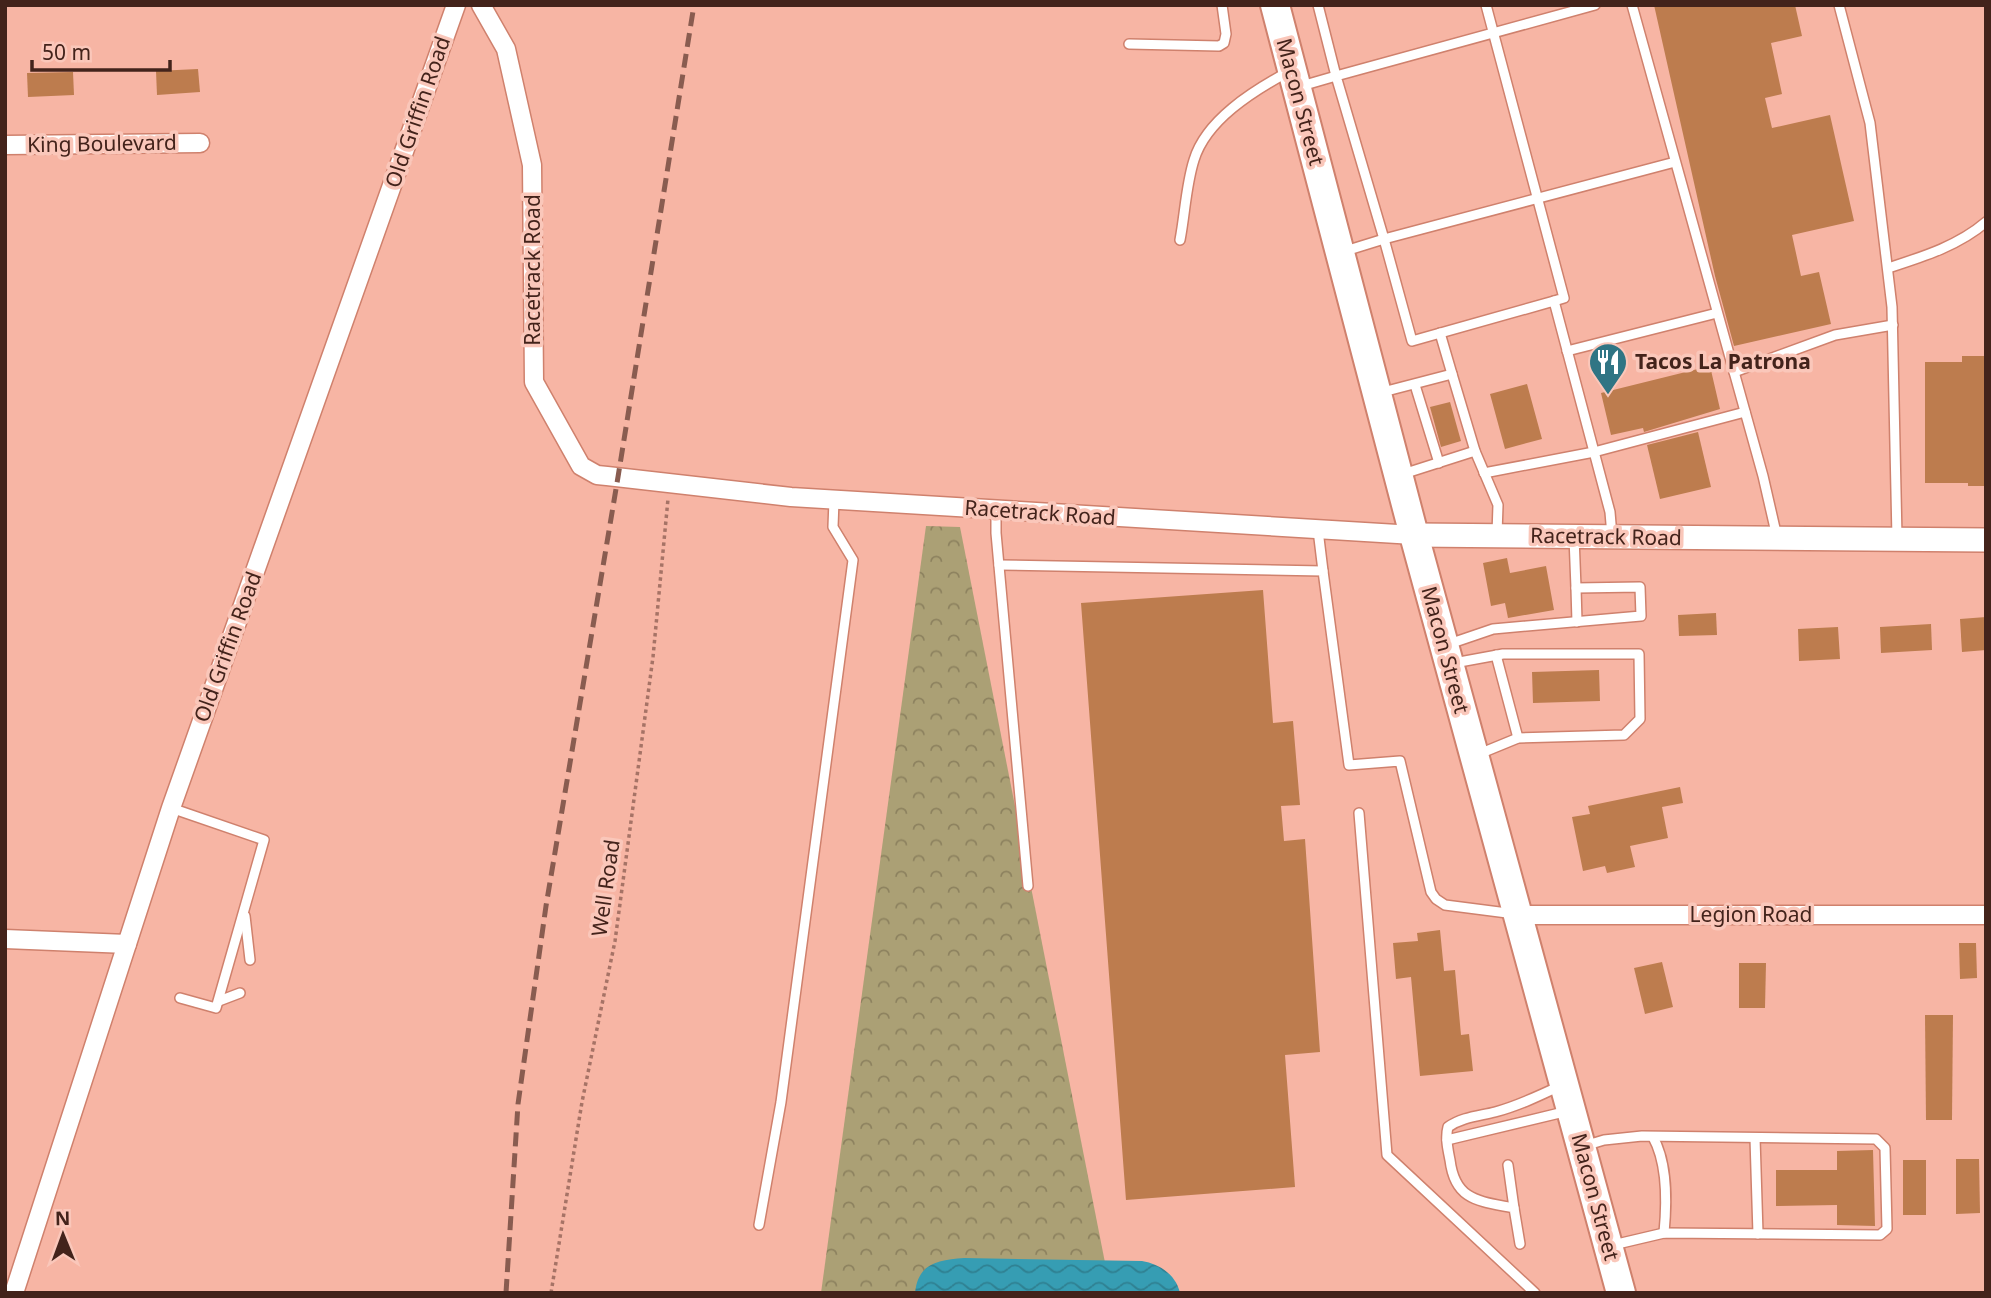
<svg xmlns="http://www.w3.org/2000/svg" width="1991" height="1298" font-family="'Noto Sans',sans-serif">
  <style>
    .forest { fill: url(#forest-crowns) }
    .water { fill: url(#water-waves) }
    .building { fill: #bd7c4e }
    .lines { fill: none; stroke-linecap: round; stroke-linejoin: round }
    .service-casing { stroke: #cf816d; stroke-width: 12 }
    .minor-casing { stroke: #cf816d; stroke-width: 21 }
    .tertiary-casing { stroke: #cf816d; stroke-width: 26 }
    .primary-casing { stroke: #cf816d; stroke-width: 32 }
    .path { stroke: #a67366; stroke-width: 3.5; stroke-dasharray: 3.5 3.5; stroke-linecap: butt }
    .service { stroke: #fff; stroke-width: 9 }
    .minor { stroke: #fff; stroke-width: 18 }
    .tertiary { stroke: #fff; stroke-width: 23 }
    .primary { stroke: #fff; stroke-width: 28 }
    .rail { stroke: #895c50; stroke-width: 5; stroke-dasharray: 14 7; stroke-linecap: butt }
    .labels { text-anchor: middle; stroke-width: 7; stroke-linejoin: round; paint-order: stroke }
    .street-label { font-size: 21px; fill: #43231b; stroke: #fac7ba }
    .poi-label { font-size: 21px; font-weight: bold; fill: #43231b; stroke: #fac7ba; text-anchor: start }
  </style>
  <defs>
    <pattern id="forest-crowns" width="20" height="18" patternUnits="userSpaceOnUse" patternTransform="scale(1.75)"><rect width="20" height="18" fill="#aba075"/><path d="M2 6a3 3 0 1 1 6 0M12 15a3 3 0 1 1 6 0" fill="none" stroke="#8d825f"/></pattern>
    <pattern id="water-waves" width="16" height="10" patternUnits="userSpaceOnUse" patternTransform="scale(1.75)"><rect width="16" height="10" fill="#369db3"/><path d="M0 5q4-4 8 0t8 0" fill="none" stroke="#2f8091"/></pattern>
  </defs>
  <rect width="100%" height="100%" fill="#f7b5a4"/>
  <!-- forest -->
  <polygon class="forest" points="926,526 960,527 1111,1293 821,1293"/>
  <!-- water -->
  <path class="water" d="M 964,1258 L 1142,1261 C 1160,1264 1176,1275 1180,1293 L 915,1293 C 918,1263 938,1260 964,1258 Z"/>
  <!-- building -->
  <g class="building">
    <polygon points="1654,5 1795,5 1802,36 1771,43 1782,94 1765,98 1772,128 1830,115 1854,221 1792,235 1801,276 1819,272 1831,324 1734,346 1715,276"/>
    <polygon points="198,69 200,92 157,95 156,71"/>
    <polygon points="73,72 74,95 28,97 27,73"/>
    <polygon points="1962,356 1986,356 1986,486 1968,486 1968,483 1925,483 1925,362 1962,362"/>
    <polygon points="1710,366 1720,409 1644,432 1643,428 1611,435 1601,393"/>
    <polygon points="1527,384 1542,439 1505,449 1490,394"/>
    <polygon points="1450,402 1461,441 1441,447 1430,407"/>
    <polygon points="1698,432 1711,487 1660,499 1647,445"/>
    <polygon points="1507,558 1510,573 1546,566 1554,610 1508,618 1505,603 1491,606 1483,563"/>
    <polygon points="1263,590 1273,723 1293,721 1300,805 1281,806 1284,841 1305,839 1320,1052 1285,1055 1295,1187 1126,1200 1081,603"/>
    <polygon points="1716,613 1717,635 1679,636 1678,615"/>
    <polygon points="1986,617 1986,650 1962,652 1960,619"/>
    <polygon points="1931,624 1932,650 1881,653 1880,627"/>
    <polygon points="1838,627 1840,659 1799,661 1798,629"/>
    <polygon points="1599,670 1600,701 1533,703 1532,672"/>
    <polygon points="1680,787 1683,803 1662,807 1668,838 1630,846 1635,867 1607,873 1605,866 1583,871 1572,817 1590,814 1588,806"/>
    <polygon points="1440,930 1444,971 1455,970 1461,1035 1469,1034 1473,1071 1420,1076 1411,977 1396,979 1393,943 1418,941 1417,933"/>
    <polygon points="1959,943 1976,943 1977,978 1960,979"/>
    <polygon points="1662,962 1673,1007 1645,1014 1634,968"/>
    <polygon points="1739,963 1766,963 1765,1008 1739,1008"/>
    <polygon points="1925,1015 1953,1015 1952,1120 1926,1120"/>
    <polygon points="1873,1150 1875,1226 1837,1225 1837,1205 1776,1206 1776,1170 1837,1170 1837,1151"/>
    <polygon points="1956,1159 1979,1159 1980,1213 1956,1214"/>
    <rect x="1903" y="1160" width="23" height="55"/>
  </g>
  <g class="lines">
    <defs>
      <g id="service">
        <polyline points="1486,5 1564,298 1554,301"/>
        <polyline points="1595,5 1336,76 1384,239 1675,162"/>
        <polyline points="1632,5 1763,476 1777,537"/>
        <polyline points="1839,5 1870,123 1892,307 1897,538"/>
        <polyline points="1129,44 1219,46 1224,43 1226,34 1222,5"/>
        <polyline points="1298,87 1336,76 1318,5"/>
        <path d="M 1180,240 C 1185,214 1186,185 1194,160 C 1206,120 1253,91 1288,72"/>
        <polyline points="1342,252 1384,239 1412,341 1554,301 1610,512 1612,536"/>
        <path d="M 1888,268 C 1922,257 1958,246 1986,222"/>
        <polyline points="1440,333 1452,374"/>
        <polyline points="1567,351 1717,313"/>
        <polyline points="1734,372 1835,335 1893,325"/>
        <polyline points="1415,385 1439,463"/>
        <polyline points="1379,393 1452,374 1475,451 1498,505 1497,534"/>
        <polyline points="1484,473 1594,452 1745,412"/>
        <polyline points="1403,474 1475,451"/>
        <polyline points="996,510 996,533 1028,886"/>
        <polyline points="1318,530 1323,571"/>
        <polyline points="999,565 1323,571 1349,765 1400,761 1431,892 1436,899 1445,905 1515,914"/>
        <polyline points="1576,588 1577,622"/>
        <polyline points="1449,644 1493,629 1641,616 1640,587 1576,588 1574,537"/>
        <polyline points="1496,655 1518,738"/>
        <polyline points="1454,663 1503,654 1639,654 1640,719 1624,735 1518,738 1479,754"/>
        <polyline points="171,808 264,840 216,1008 180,998"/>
        <polyline points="1359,813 1387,1155 1535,1293"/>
        <polyline points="245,916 250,960"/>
        <polyline points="219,1001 240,993"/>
        <path d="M 1653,1137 C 1668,1164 1667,1202 1664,1233"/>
        <polyline points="1755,1138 1758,1234"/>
        <polyline points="1447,1140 1568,1111"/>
        <polyline points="1584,1146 1604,1140 1642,1136 1876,1139 1885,1148 1887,1229 1880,1235 1664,1233 1613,1245"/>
        <polyline points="1508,1165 1514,1208"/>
        <polyline points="759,1225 781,1102 853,560 833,527 834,500"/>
        <path d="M 1520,1244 L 1514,1208 C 1479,1201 1455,1201 1450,1160 C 1448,1150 1445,1138 1448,1127 C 1462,1117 1479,1116 1495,1112 C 1518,1106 1541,1095 1562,1085"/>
      </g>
      <g id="minor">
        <polyline points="481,5 506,49 532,165 534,382 581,466 597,475 607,476 791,497 1414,535"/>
        <polyline points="5,145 200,143"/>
        <polyline points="1517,915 1986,915"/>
        <polyline points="5,939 127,944"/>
        <polyline points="14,1293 171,808 456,5"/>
      </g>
      <polyline id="tertiary" points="1414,535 1986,540"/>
      <polyline id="primary" points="1275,5 1414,535 1621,1293"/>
    </defs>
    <!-- service casing -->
    <use href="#service" class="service-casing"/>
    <!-- minor casing -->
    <use href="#minor" class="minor-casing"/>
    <!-- tertiary casing -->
    <use href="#tertiary" class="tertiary-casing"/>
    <!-- primary casing -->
    <use href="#primary" class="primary-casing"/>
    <!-- path -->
    <polyline class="path" points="551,1293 582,1102 615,941 653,657 668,499"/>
    <!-- service -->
    <use href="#service" class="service"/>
    <!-- minor -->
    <use href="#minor" class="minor"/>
    <!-- tertiary -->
    <use href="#tertiary" class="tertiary"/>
    <!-- primary -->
    <use href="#primary" class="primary"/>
    <!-- rail -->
    <polyline class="rail" points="506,1293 518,1104 546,906 618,477 694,5"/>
  </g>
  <!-- icons -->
  <defs>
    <symbol id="restaurant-pin" viewBox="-11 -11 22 30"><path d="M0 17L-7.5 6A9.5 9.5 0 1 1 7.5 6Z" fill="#307584" stroke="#fac7ba"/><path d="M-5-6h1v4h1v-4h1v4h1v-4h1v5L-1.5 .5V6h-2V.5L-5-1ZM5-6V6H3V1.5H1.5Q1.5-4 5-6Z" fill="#fff"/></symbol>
  </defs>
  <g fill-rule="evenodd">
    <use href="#restaurant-pin" x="1586" y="340" width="44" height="60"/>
  </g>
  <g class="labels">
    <!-- street labels -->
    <g class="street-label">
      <text transform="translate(1300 102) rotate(75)" y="7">Macon Street</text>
      <text transform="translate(418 112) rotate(-71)" y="7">Old Griffin Road</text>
      <text transform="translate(102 144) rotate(-1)" y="7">King Boulevard</text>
      <text transform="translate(533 270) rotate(-90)" y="7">Racetrack Road</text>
      <text transform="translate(1040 513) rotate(4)" y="7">Racetrack Road</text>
      <text transform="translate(1606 537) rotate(1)" y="7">Racetrack Road</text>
      <text transform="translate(228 647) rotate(-70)" y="7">Old Griffin Road</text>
      <text transform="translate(1445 650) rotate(75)" y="7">Macon Street</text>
      <text transform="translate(606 888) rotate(-82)" y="7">Well Road</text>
      <text x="1751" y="922">Legion Road</text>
      <text transform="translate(1595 1197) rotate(75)" y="7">Macon Street</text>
    </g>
    <!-- poi labels -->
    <g class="poi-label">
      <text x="1635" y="369">Tacos La Patrona</text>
    </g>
  </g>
  <!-- border -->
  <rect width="1991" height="1298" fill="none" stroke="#43231b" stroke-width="14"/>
  <!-- north arrow -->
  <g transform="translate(63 1235) rotate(359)" stroke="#fac7ba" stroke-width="5" paint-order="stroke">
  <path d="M0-5L12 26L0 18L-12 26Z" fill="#43231b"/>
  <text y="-10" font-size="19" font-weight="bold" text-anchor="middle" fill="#43231b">N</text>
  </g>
  <!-- scale -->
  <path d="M32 60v10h138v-10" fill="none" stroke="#43231b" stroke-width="3.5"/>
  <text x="42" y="60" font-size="21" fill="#43231b" stroke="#fac7ba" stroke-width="5" paint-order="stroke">50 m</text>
</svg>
